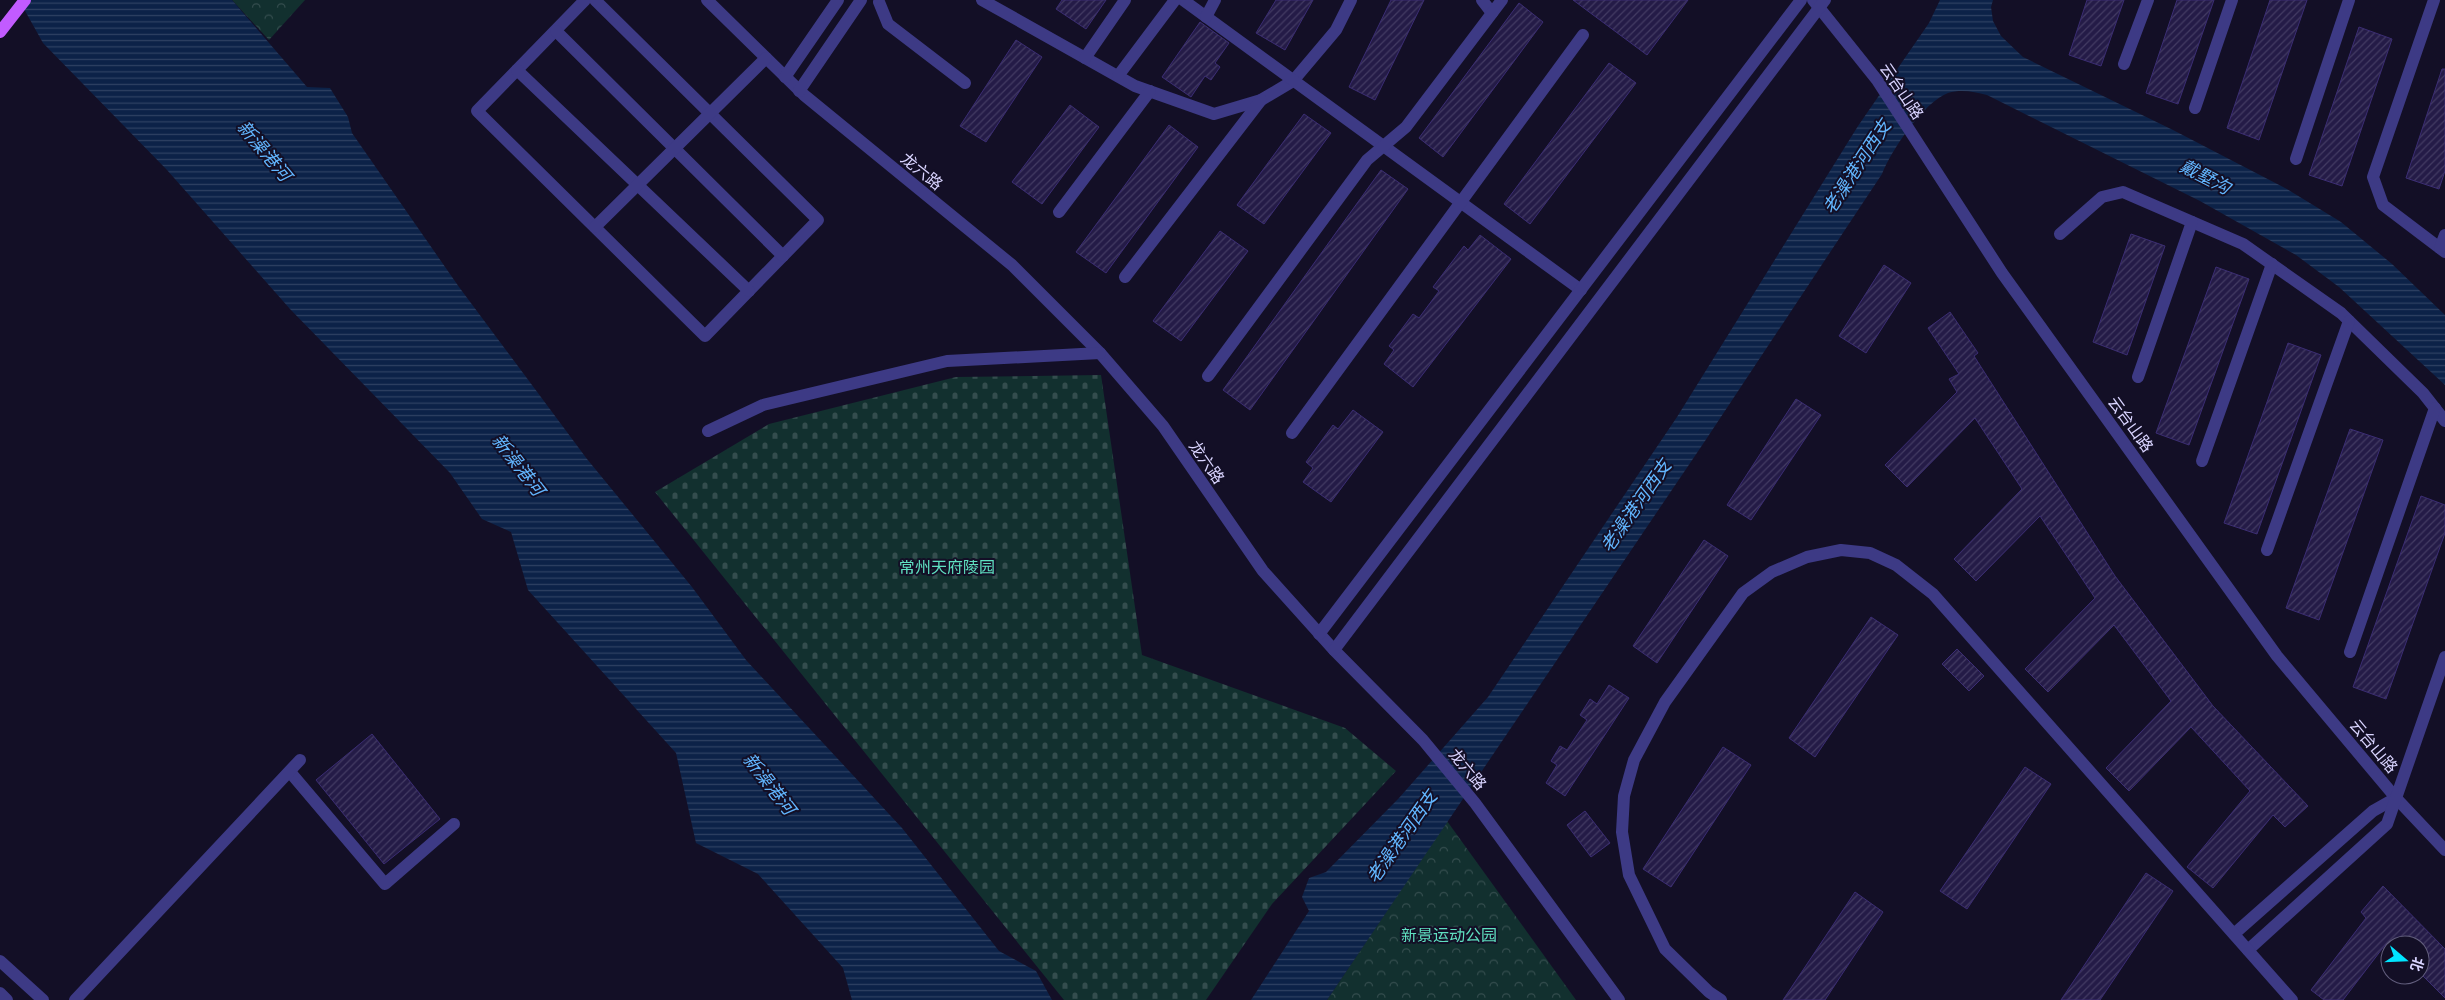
<svg xmlns="http://www.w3.org/2000/svg" width="2445" height="1000" font-family="Poppins,'Noto Sans SC',sans-serif">
  <style>
    .cemetery { fill: url(#cemetery-stones) }
    .park { fill: url(#park-crowns) }
    .water { fill: url(#water-rules) }
    .building { fill: url(#building-hatch); stroke: #3b2d73 }
    .lines { fill: none; stroke-linecap: round; stroke-linejoin: round }
    .minor { stroke: #3d3a85; stroke-width: 12 }
    .major { stroke: #c25bff; stroke-width: 12 }
    .labels { text-anchor: middle; stroke-width: 4; stroke-linejoin: round; paint-order: stroke }
    .street-label { font-size: 16px; fill: #d9d4ff; stroke: #130f26 }
    .park-label { font-size: 16px; fill: #5fe0c0; stroke: #130f26 }
    .water-label { font-size: 18px; font-style: italic; fill: #62b6ff; stroke: #130f26 }
  </style>
  <defs>
    <pattern id="cemetery-stones" width="16" height="16" patternUnits="userSpaceOnUse" patternTransform="scale(1.25)"><rect width="16" height="16" fill="#12302f"/><path d="M2 7V4a2 2 0 0 1 4 0v3zM10 15v-3a2 2 0 0 1 4 0v3z" fill="#344d4e"/></pattern>
    <pattern id="park-crowns" width="20" height="18" patternUnits="userSpaceOnUse" patternTransform="scale(1.25)"><rect width="20" height="18" fill="#12302f"/><path d="M2 6a3 3 0 1 1 6 0M12 15a3 3 0 1 1 6 0" fill="none" stroke="#344d4e"/></pattern>
    <pattern id="water-rules" width="6" height="5" patternUnits="userSpaceOnUse" patternTransform="scale(1.25)"><rect width="6" height="5" fill="#0c2248"/><path d="M0 2.5h6" fill="none" stroke="#2f4163"/></pattern>
    <pattern id="building-hatch" width="6" height="6" patternUnits="userSpaceOnUse" patternTransform="scale(1.25)"><rect width="6" height="6" fill="#241b47"/><path d="M-1 1l2-2M0 6l6-6M5 7l2-2" fill="none" stroke="#433b63"/></pattern>
  </defs>
  <rect width="100%" height="100%" fill="#130f26"/>
  <!-- cemetery -->
  <polygon class="cemetery" points="1101,375 1142,655 1345,728 1396,771 1272,904 1206,1000 1064,1000 655,492 769,424 956,377"/>
  <!-- park -->
  <g class="park">
    <polygon points="232,0 305,0 269,40"/>
    <polygon points="1447,821 1576,1000 1327,1000"/>
  </g>
  <!-- water -->
  <g class="water">
    <polygon points="19,0 232,0 307,87 330,88 348,117 352,133 459,287 587,459 692,587 746,660 902,828 999,951 1036,971 1052,1000 852,1000 843,968 758,874 696,843 676,753 528,590 511,532 482,519 450,473 290,309 167,170 43,43"/>
    <path d="M 1940,0 L 1993,0 L 1991,7 L 1993,21 L 2001,36 L 2023,57 L 2173,130 L 2285,188 L 2341,222 L 2392,264 L 2445,315 L 2445,385 L 2339,287 L 2296,255 L 2200,201 L 1987,95 C 1974,92 1962,89 1948,93 C 1923,103 1892,149 1882,174 L 1705,441 L 1327,1000 L 1251,1000 L 1309,911 L 1302,897 L 1309,878 L 1326,872 L 1399,798 L 1488,697 L 1677,417 L 1858,126 L 1929,23 Z"/>
  </g>
  <!-- building -->
  <g class="building">
    <polygon points="1062,0 1106,0 1086,29 1056,9"/>
    <polygon points="1276,0 1313,0 1285,50 1256,33"/>
    <polygon points="1391,0 1424,0 1375,100 1349,87"/>
    <polygon points="1573,0 1688,0 1647,55"/>
    <polygon points="2087,0 2124,0 2101,66 2069,55"/>
    <polygon points="2177,0 2214,0 2178,104 2146,93"/>
    <polygon points="2270,0 2307,0 2259,140 2227,128"/>
    <polygon points="1519,3 1543,22 1443,157 1419,138"/>
    <polygon points="1200,22 1229,43 1215,63 1220,67 1211,80 1205,76 1191,97 1162,77"/>
    <polygon points="2359,27 2392,39 2342,186 2309,175"/>
    <polygon points="1016,40 1042,57 986,142 960,126"/>
    <polygon points="1609,63 1636,83 1530,224 1504,204"/>
    <polygon points="2442,69 2445,69 2445,171 2439,189 2406,178"/>
    <polygon points="1070,105 1099,127 1042,204 1012,182"/>
    <polygon points="1304,114 1331,133 1264,224 1237,205"/>
    <polygon points="1169,125 1198,147 1106,273 1076,252"/>
    <polygon points="1381,170 1408,189 1250,410 1223,390"/>
    <polygon points="1220,231 1248,251 1181,341 1153,321"/>
    <polygon points="2131,234 2165,246 2127,355 2093,342"/>
    <polygon points="1480,235 1511,259 1413,387 1384,364 1394,350 1389,346 1413,314 1419,318 1439,291 1433,287 1464,246 1468,250"/>
    <polygon points="1884,265 1911,283 1866,353 1839,336"/>
    <polygon points="2216,267 2249,279 2189,445 2156,433"/>
    <polygon points="1950,312 1978,353 1974,356 2115,576 2213,706 2308,806 2285,827 2273,815 2213,888 2187,867 2250,791 2191,727 2129,791 2106,768 2171,701 2114,625 2048,692 2025,669 2095,598 2040,516 1976,581 1954,559 2022,489 1975,418 1907,487 1885,465 1957,392 1949,379 1959,374 1928,328"/>
    <polygon points="2288,343 2321,355 2257,534 2224,523"/>
    <polygon points="1796,399 1821,415 1751,520 1727,505"/>
    <polygon points="1353,410 1383,432 1331,502 1303,482 1313,468 1306,462 1333,425 1338,429"/>
    <polygon points="2350,429 2383,440 2319,620 2286,608"/>
    <polygon points="2421,496 2445,505 2445,533 2386,699 2353,687"/>
    <polygon points="1704,540 1728,556 1657,663 1633,646"/>
    <polygon points="1871,617 1898,635 1815,757 1789,738"/>
    <polygon points="1957,649 1984,676 1969,691 1942,664"/>
    <polygon points="1609,685 1629,698 1565,796 1546,783 1557,765 1551,761 1560,746 1567,750 1587,720 1580,715 1590,699 1597,704"/>
    <polygon points="372,734 440,819 384,864 316,780"/>
    <polygon points="1723,747 1751,765 1671,887 1643,869"/>
    <polygon points="2025,767 2051,784 1967,909 1940,891"/>
    <polygon points="1585,811 1610,843 1591,857 1567,825"/>
    <polygon points="2146,873 2173,891 2100,1000 2061,1000"/>
    <polygon points="2383,886 2445,949 2445,998 2420,973 2420,945 2385,945 2343,1000 2324,1000 2311,990 2366,918 2361,912"/>
    <polygon points="1855,892 1883,912 1825,1000 1783,1000"/>
  </g>
  <g class="lines">
    <!-- minor -->
    <g class="minor">
      <polyline points="585,0 477,111 705,336 818,220 595,0"/>
      <polyline points="707,0 804,95 1012,265 1100,353 1163,426 1263,571 1334,650 1423,740 1475,803 1619,1000"/>
      <polyline points="982,0 1135,86 1214,114 1261,100 1293,81 1336,30 1351,0"/>
      <polyline points="1183,0 1581,290"/>
      <polyline points="1482,0 1492,13"/>
      <polyline points="1813,0 1877,80 2002,273 2277,656 2396,798 2445,850"/>
      <polyline points="2434,0 2373,177 2383,205 2445,252"/>
      <polyline points="879,2 888,24 965,83"/>
      <polyline points="1206,17 1215,0"/>
      <polyline points="556,31 783,256"/>
      <polyline points="1085,58 1125,0"/>
      <polyline points="2124,64 2148,0"/>
      <polyline points="517,70 749,291"/>
      <polyline points="1118,76 1175,0"/>
      <polyline points="785,77 838,0"/>
      <polyline points="799,91 861,0"/>
      <polyline points="2195,108 2232,0"/>
      <polyline points="2296,159 2349,0"/>
      <polyline points="1059,212 1150,91"/>
      <polyline points="595,227 766,58"/>
      <polyline points="2060,234 2102,197 2123,192 2243,244 2341,313 2423,393 2445,421"/>
      <polyline points="2440,248 2445,235"/>
      <polyline points="1125,277 1261,100"/>
      <polyline points="1208,376 1367,160 1406,127 1502,0"/>
      <polyline points="2138,377 2192,222"/>
      <polyline points="708,431 763,405 947,361 1100,353"/>
      <polyline points="1292,433 1583,35"/>
      <polyline points="2202,461 2272,264"/>
      <polyline points="2267,550 2349,321"/>
      <polyline points="1319,634 1801,0"/>
      <polyline points="1334,650 1825,0"/>
      <polyline points="2350,652 2435,408"/>
      <polyline points="290,772 385,884 454,824"/>
      <polyline points="2234,934 2373,811 2396,798"/>
      <polyline points="2248,950 2387,824 2445,657"/>
      <polyline points="0,961 43,1000"/>
      <polyline points="0,993 7,1000"/>
      <polyline points="75,1000 300,760"/>
      <polyline points="1721,1000 1709,992 1665,949 1629,875 1622,832 1624,796 1634,760 1665,702 1743,593 1772,572 1807,557 1841,550 1870,553 1896,565 1933,594 2292,1000"/>
    </g>
    <!-- major -->
    <polyline class="major" points="0,32 25,0"/>
  </g>
  <g class="labels">
    <!-- street labels -->
    <g class="street-label">
      <text transform="translate(1902 91) rotate(56)" y="6">云台山路</text>
      <text transform="translate(922 171) rotate(39)" y="6">龙六路</text>
      <text transform="translate(2131 424) rotate(54)" y="6">云台山路</text>
      <text transform="translate(1207 462) rotate(55)" y="6">龙六路</text>
      <text transform="translate(2374 746) rotate(50)" y="6">云台山路</text>
      <text transform="translate(1468 769) rotate(50)" y="6">龙六路</text>
    </g>
    <!-- park labels -->
    <g class="park-label">
      <text x="947" y="573">常州天府陵园</text>
      <text x="1449" y="941">新景运动公园</text>
    </g>
    <!-- water labels -->
    <g class="water-label">
      <text transform="translate(264 151) rotate(50)" y="6">新澡港河</text>
      <text transform="translate(1857 167) rotate(-57)" y="6">老澡港河西支</text>
      <text transform="translate(2205 177) rotate(27)" y="6">戴墅沟</text>
      <text transform="translate(518 465) rotate(52)" y="6">新澡港河</text>
      <text transform="translate(1636 506) rotate(-55)" y="6">老澡港河西支</text>
      <text transform="translate(769 784) rotate(52)" y="6">新澡港河</text>
      <text transform="translate(1402 837) rotate(-55)" y="6">老澡港河西支</text>
    </g>
  </g>
  <!-- north arrow -->
  <g transform="translate(2405 960) rotate(109)"><circle r="24" fill="#130f26" stroke="#625e7d"/>
  <path d="M0-4L9 19L0 12L-9 19Z" fill="#00e5ff"/>
  <text y="-8" font-size="14" font-weight="bold" text-anchor="middle" fill="#d9d4ff">北</text>
  </g>
</svg>
